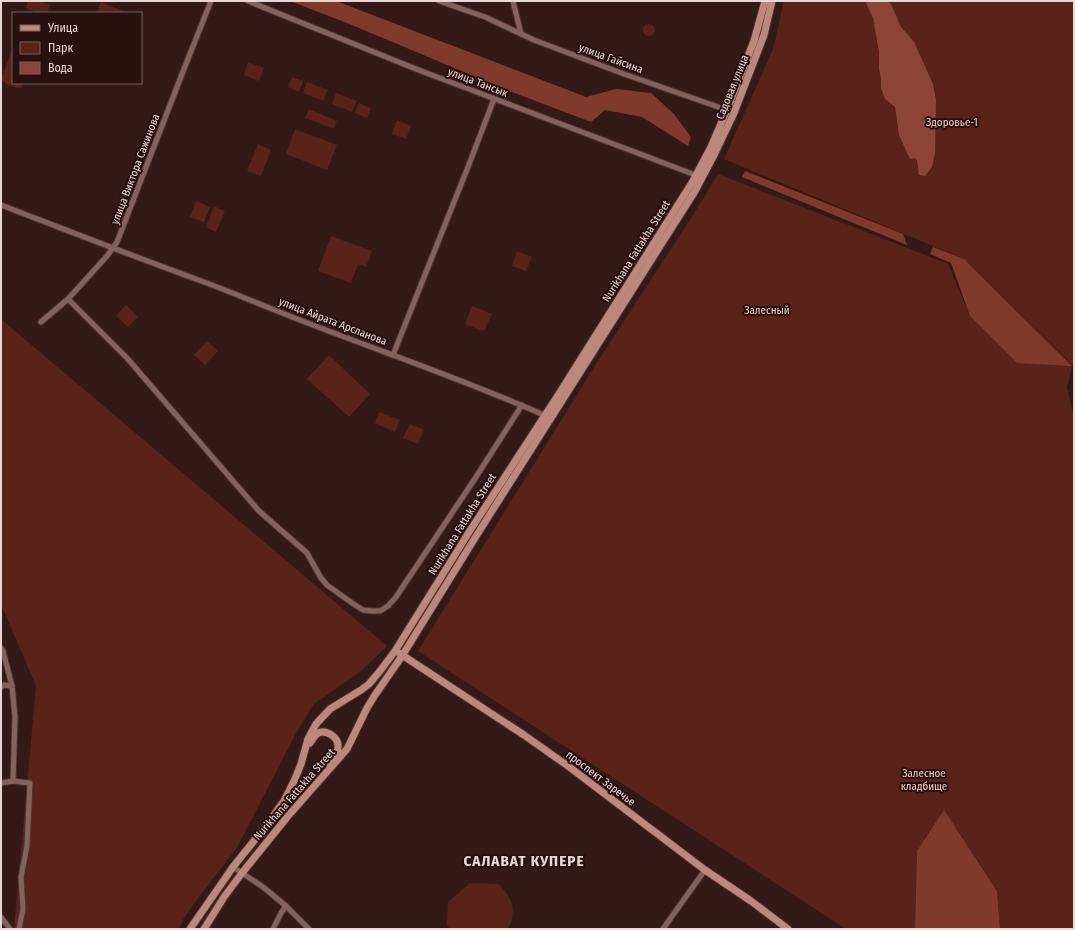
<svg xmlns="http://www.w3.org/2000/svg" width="1075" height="930" font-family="'Fira Sans Condensed',sans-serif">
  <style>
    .green { fill: #592319 }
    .forest { fill: #803a2d }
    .water { fill: #8b4437 }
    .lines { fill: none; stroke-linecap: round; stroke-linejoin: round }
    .street-casing { stroke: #4c3430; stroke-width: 7 }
    .secondary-casing { stroke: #4c3430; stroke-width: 9 }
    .street { stroke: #84625c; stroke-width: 5 }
    .secondary { stroke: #bc877c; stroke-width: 7 }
    .labels { text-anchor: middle; stroke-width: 4; stroke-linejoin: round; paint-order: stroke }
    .street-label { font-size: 11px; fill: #e9d7d3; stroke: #28100c }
    .park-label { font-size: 11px; fill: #f6cac0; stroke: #28100c }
    .district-label { font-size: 15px; font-weight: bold; letter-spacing: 1px; fill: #e9d7d3; stroke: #28100c }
  </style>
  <rect width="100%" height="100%" fill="#331a15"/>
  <!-- green -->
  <g class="green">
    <polygon points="28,1 38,1 50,5 47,13 38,13 26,8"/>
    <polygon points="784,1 1074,1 1074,363 1072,366 1067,387 1074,418 1074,929 1000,929 997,891 955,827 917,851 915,929 846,929 418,651 596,364 688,223 718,174 948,264 970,316 1072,365 964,259 724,159 773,49"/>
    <polygon points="101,2 127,13 97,13"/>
    <circle cx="649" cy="30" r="6"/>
    <path d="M 13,48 L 13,83 L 24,83 L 21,88 C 14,88 6,85 2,80 L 2,76 Z"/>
    <polygon points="248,62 264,68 259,81 244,75"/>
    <polygon points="292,77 303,81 299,92 288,87"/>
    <polygon points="307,82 328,90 323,101 303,93"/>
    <polygon points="336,93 357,101 352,112 332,104"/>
    <polygon points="359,103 371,108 367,118 355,113"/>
    <polygon points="309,109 337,121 334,129 305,118"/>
    <polygon points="397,120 411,126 406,139 392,134"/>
    <polygon points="295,129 337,145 327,170 286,154"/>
    <polygon points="258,144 271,150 261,176 247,171"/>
    <polygon points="196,201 210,207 204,222 190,217"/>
    <polygon points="214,206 225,211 216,232 206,227"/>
    <polygon points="331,236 372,251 366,267 358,264 351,283 318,271"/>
    <polygon points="517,251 532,257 526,271 512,266"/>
    <polygon points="126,305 138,317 128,327 116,316"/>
    <polygon points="472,306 492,314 485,329 482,331 465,324"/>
    <polygon points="1,319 387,646 361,671 314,704 296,733 237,848 202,893 184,918 179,929 14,929 36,686 1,604"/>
    <polygon points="207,341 218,351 205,365 194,355"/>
    <polygon points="329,355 370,394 349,417 307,379"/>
    <polygon points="379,412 400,420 395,432 375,423"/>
    <polygon points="410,424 424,430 418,444 403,438"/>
    <path d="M 470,883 L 499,884 C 508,895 515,902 512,918 C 511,922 510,926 507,929 L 450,929 L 447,925 L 448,902 Z"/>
  </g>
  <!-- forest -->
  <g class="forest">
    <polygon points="290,1 336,1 586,97 616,89 651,93 674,114 691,137 688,146 642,117 605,110 591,122 512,92 347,23"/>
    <polygon points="745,171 903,234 907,245 742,177"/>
    <polygon points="933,247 964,259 1072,366 1017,363 970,316 951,263 930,254"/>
    <polygon points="944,810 997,891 1000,929 915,929 917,851"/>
  </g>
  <!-- water -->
  <polygon class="water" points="865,1 887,1 891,4 901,27 914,42 933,84 936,100 935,153 932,167 925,176 919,175 917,160 914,158 910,159 899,135 895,107 885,99 881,88 881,79 879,69 879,52 873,18"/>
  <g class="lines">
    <defs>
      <g id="street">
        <polyline points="248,1 416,69 698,176"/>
        <polyline points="439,1 485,17 534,40 624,74 727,110"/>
        <polyline points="513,1 521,34"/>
        <path d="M 1,205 C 66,230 130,255 196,279 C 232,292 268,308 305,322 C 385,353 468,381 546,416"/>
        <polyline points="68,299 127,358 259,511 307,553 321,578 327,585 352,603 363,610 372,611 380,611 388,606 396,597 476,477 522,405"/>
        <polyline points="41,322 68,299 107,256 117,242 184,69 211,1"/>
        <polyline points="393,355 468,167 494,99"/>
        <polyline points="1,648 3,651 12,686 15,717 13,781 30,783 27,846 21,877 23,909 19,929"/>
        <polyline points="1,687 4,685 12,686"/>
        <polyline points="1,783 13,781"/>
        <polyline points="233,867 263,887 286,906 309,929"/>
        <polyline points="1,917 10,929"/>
        <polyline points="273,929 281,913 286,906"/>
        <polyline points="663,929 705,870"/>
      </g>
      <g id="secondary">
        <polyline points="399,653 524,735 568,766 705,870 751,901 788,929"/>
        <path d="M 310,743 C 312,740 315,735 318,733 C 327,729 339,738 338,747 C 338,754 333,760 330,765"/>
        <polyline points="190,929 233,867 266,826 284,801 295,779 301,764 308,739 316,724 330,709 361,690 369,684 380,671 395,651 471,529 557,397 693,181 711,147 727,110 754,41 765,1"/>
        <polyline points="204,929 224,897 242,873 288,816 347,749 367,708 375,695 402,656 478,533 695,191 714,155 734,113 764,35 772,1"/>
      </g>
    </defs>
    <!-- street casing -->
    <use href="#street" class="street-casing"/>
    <!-- secondary casing -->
    <use href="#secondary" class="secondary-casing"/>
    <!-- street -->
    <use href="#street" class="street"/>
    <!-- secondary -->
    <use href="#secondary" class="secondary"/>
  </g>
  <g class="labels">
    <!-- street labels -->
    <g class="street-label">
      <text transform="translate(611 58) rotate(20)" y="4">улица Гайсина</text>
      <text transform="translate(478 82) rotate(21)" y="4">улица Тансык</text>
      <text transform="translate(732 87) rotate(-68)" y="4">Садовая улица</text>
      <text transform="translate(135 169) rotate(-69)" y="4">улица Виктора Сажинова</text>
      <text transform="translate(636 251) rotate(-58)" y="4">Nurikhana Fattakha Street</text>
      <text transform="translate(333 321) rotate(21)" y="4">улица Айрата Арсланова</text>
      <text transform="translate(462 524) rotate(-58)" y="4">Nurikhana Fattakha Street</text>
      <text transform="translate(601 778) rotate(37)" y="4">проспект Заречье</text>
      <text transform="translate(294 794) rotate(-49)" y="4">Nurikhana Fattakha Street</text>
    </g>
    <!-- park labels -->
    <g class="park-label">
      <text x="952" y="126">Здоровье-1</text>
      <text x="767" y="314">Залесный</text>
      <text x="924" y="777">Залесное<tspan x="924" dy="13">кладбище</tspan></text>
    </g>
    <!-- district labels -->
    <g class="district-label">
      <text x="524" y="866">САЛАВАТ КУПЕРЕ</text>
    </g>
  </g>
  <!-- border -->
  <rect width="1075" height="930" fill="none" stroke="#e9d7d3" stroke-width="4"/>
  <!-- legend -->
  <rect x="12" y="12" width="130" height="72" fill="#28100c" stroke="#75605c"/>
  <rect x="20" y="25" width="20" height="6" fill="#bc877c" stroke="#75605c"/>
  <text x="48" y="32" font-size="12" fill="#e9d7d3">Улица</text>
  <rect x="20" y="42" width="20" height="12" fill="#592319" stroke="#75605c"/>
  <text x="48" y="52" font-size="12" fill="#e9d7d3">Парк</text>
  <rect x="20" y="62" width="20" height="12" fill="#8b4437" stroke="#75605c"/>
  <text x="48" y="72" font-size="12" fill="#e9d7d3">Вода</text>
</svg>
